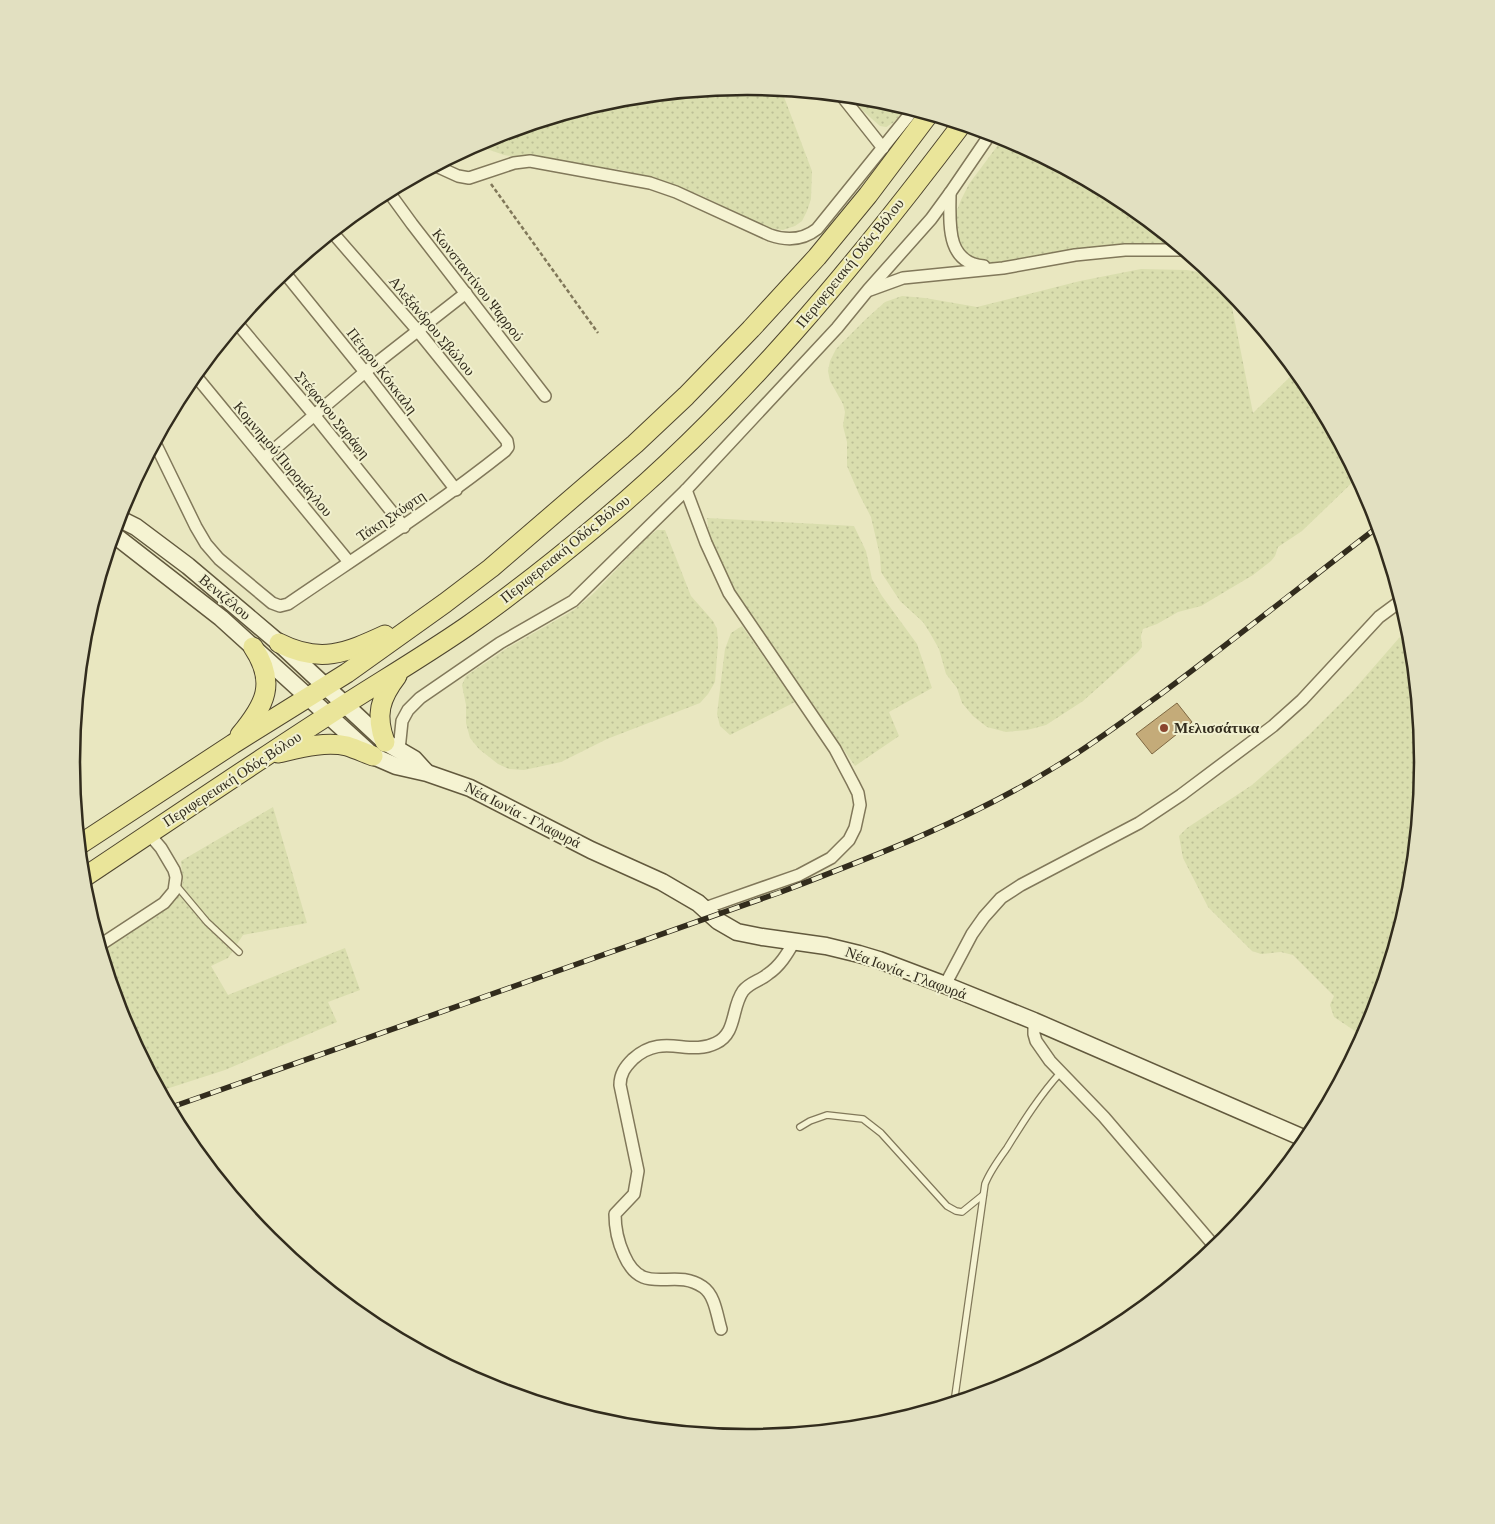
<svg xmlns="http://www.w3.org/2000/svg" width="1495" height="1524" font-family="'Crimson Pro',serif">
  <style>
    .farmland { fill: url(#farmland-dots) }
    .building { fill: #c4ab79; stroke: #7e6842 }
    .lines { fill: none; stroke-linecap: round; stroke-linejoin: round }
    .lane-casing { stroke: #81785a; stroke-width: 8 }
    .street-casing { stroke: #81785a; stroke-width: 14 }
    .secondary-casing { stroke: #62593d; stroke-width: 19 }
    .primary-casing { stroke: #4e452e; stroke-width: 21 }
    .path { stroke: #81785a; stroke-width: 2.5; stroke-dasharray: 4 2.5; stroke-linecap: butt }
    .lane { stroke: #f5f3d2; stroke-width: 5.5 }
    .street { stroke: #f5f3d2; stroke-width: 11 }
    .secondary { stroke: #f5f3d2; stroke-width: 16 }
    .primary { stroke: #eae59a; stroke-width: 19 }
    .rail-casing { stroke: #322c1d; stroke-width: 5.5 }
    .rail { stroke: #f1f0cf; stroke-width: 4; stroke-dasharray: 11; stroke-linecap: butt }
    .poi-dot { fill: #8a452f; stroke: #f1f0cf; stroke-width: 2 }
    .labels { text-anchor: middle; stroke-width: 4; stroke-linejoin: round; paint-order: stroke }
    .street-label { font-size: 15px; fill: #322c1d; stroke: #f1f0cf }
    .poi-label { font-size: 15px; font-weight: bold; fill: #322c1d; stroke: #f1f0cf; text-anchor: start }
    .rim { fill: none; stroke: #322c1d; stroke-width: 2.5 }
  </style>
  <defs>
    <pattern id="farmland-dots" width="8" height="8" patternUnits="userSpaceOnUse" patternTransform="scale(1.25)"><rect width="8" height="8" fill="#dadeae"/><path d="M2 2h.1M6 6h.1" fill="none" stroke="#bcbf95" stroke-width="1.8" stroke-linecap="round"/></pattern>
  </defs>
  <rect width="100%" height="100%" fill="#e9e7c0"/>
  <!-- farmland -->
  <g class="farmland">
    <polygon points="748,86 781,89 812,171 811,199 807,211 802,221 795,226 783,230 769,228 700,195 641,175 617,169 569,165 504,155 484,148 467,149 489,137 616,99"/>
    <polygon points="848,96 880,99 907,107 893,123 886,127 880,126 854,103"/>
    <polygon points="1004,137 1123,200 1182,248 995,264 980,262 969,259 960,247 952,223 961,200 969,184"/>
    <polygon points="1141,269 1187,270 1215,275 1226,284 1228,287 1253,413 1297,370 1310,387 1358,477 1302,531 1278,547 1275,556 1271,561 1253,575 1201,606 1178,612 1157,624 1143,629 1141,636 1142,647 1138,652 1083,701 1046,725 1027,730 1006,732 987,727 973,716 962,703 957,688 946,674 939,649 930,633 923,622 900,601 881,572 880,556 871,517 859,494 847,466 847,442 843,426 845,412 843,404 830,381 828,371 830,361 836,349 866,319 885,302 902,296 925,298 977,307 1080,281"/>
    <polygon points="707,518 854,526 866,551 872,579 882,596 917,644 932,688 889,712 899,736 855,766 736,595 719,558 709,534"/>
    <polygon points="657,530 665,530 691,596 713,621 717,629 718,644 715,682 708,694 700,703 607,739 561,762 524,770 509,769 498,764 479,749 470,738 466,723 466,705 462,685 466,676 506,649 574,610 593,594 647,538"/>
    <polygon points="742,626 795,702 730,735 720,726 717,714 721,681 725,649 731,633"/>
    <polygon points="1410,628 1424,762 1411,894 1372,1021 1364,1037 1334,1017 1330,1005 1334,996 1293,955 1281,952 1261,954 1252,951 1208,907 1183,858 1179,836 1187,828 1252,785 1309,735 1352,692 1399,638"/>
    <polygon points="273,807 307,923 243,935 228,958 211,966 228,995 345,948 360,990 328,1002 337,1022 225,1070 160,1091 123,1021 102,951 169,901 183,883 181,861"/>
  </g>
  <!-- building -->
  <polygon class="building" points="1177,703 1192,722 1152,754 1136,734"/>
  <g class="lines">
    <defs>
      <g id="lane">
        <polyline points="176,885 207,922 239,952"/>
        <polyline points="800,1127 810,1121 827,1115 863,1119 881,1133 947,1206 956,1211 962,1212 983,1195"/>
        <path d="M 954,1403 L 985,1184 C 990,1171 999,1159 1007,1148 C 1023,1122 1040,1095 1061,1072"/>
      </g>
      <g id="street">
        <polyline points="841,95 883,148"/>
        <path d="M 436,166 L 458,176 L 469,178 L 514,163 L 530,161 L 650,183 L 676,192 L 770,235 C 787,241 803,240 817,229 L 914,109"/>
        <polyline points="388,191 412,224 545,396"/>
        <path d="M 950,193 C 950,222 945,263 984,266"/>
        <polyline points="284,272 365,372 456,490"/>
        <polyline points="870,290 903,278 1003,268 1075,255 1125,250 1184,250"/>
        <polyline points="237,323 315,416 404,527"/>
        <polyline points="195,375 349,562"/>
        <path d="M 155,443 L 196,527 L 206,544 L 219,559 L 272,603 L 280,606 L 288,604 C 361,554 436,506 505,451 L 508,447 L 507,441 L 418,331 L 332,232"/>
        <polyline points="264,458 365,372 466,293"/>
        <polyline points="686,490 706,543 729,593 835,749 853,783 858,793 860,805 855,828 849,840 831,858 799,875 705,908"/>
        <polyline points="399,750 402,721 408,710 420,698 500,643 573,601 686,490 837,328 868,290 931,219 950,193 991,133"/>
        <polyline points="100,945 164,903 174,891 176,877 174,870 161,848 149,834"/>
        <polyline points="945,985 972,934 984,917 1001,898 1021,885 1139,823 1181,795 1273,726 1302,700 1379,617 1402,600"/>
        <polyline points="1034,1021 1034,1034 1036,1041 1050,1061 1104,1117 1216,1248"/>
        <path d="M 721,1329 C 717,1316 715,1295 703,1287 C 673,1266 643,1299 624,1255 C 618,1242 615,1229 615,1214 L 634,1194 L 638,1171 L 620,1085 C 620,1074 625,1067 633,1059 C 663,1032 688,1057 716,1043 C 737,1033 731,1008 743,991 C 750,982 760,981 768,974 C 780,966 787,954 794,942"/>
      </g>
      <g id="secondary">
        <polyline points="118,518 136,527 188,566 279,643 385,742 414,759 425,771"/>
        <polyline points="113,534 221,618 373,756 396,766 427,773 470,788 591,850 662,882 698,903 718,921 737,932 762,937 826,946 859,954 879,960 945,985 1034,1021 1308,1140"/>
      </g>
      <g id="primary">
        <path d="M 279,643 C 320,664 346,653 385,635"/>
        <path d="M 240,735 C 265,705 277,683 253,647"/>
        <path d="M 385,742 C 375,715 380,698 397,676"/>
        <path d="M 278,753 C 300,748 325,741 347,746 C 356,749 365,753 373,756"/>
        <polyline points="79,845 233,744 347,673 445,603 491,568 635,444 686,396 751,329 817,257 868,195 929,114"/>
        <path d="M 83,878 C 164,824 245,769 327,716 C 373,686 421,658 466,627 C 512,595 557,559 600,523 C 737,409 855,266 962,124"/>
      </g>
    </defs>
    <!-- lane casing -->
    <use href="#lane" class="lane-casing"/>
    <!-- street casing -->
    <use href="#street" class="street-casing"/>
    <!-- secondary casing -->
    <use href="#secondary" class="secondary-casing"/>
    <!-- primary casing -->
    <use href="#primary" class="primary-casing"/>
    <!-- path -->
    <polyline class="path" points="491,184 598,333"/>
    <!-- lane -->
    <use href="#lane" class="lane"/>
    <!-- street -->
    <use href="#street" class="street"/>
    <!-- secondary -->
    <use href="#secondary" class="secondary"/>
    <!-- primary -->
    <use href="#primary" class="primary"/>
    <defs>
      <path id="rail" d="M 169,1108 L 781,892 C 875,856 969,820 1055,767 C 1092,745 1126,719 1161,694 C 1235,639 1306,582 1379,526"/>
    </defs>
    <!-- rail casing -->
    <use href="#rail" class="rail-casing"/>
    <!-- rail -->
    <use href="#rail" class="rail"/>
  </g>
  <!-- markers -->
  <circle class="poi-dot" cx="1164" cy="728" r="5"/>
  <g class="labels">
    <!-- street labels -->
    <g class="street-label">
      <text transform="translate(850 263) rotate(-51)" y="5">Περιφερειακή Οδός Βόλου</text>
      <text transform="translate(478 285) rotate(52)" y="5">Κωνσταντίνου Ψαρρού</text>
      <text transform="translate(432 326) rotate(50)" y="5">Αλεξάνδρου Σβώλου</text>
      <text transform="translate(382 371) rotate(52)" y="5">Πέτρου Κόκκαλη</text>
      <text transform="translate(333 415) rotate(51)" y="5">Στέφανου Σαράφη</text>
      <text transform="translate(283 459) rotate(50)" y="5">Κομνημού Πυρομάγλου</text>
      <text transform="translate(391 516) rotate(-34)" y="5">Τάκη Σκύφτη</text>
      <text transform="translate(565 549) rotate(-39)" y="5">Περιφερειακή Οδός Βόλου</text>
      <text transform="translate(225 597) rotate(40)" y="5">Βενιζέλου</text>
      <text transform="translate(232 779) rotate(-33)" y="5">Περιφερειακή Οδός Βόλου</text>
      <text transform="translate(523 815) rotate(27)" y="5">Νέα Ιωνία - Γλαφυρά</text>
      <text transform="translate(906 973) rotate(20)" y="5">Νέα Ιωνία - Γλαφυρά</text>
    </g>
    <!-- poi labels -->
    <g class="poi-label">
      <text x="1174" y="733">Μελισσάτικα</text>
    </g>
  </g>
  <!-- crop -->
  <path d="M0 0H1495V1524H0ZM80 762a667 667 0 1 1 1334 0a667 667 0 1 1-1334 0Z" fill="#e2e0c1" fill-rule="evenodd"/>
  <path class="rim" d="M80 762a667 667 0 1 1 1334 0a667 667 0 1 1-1334 0Z"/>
</svg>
